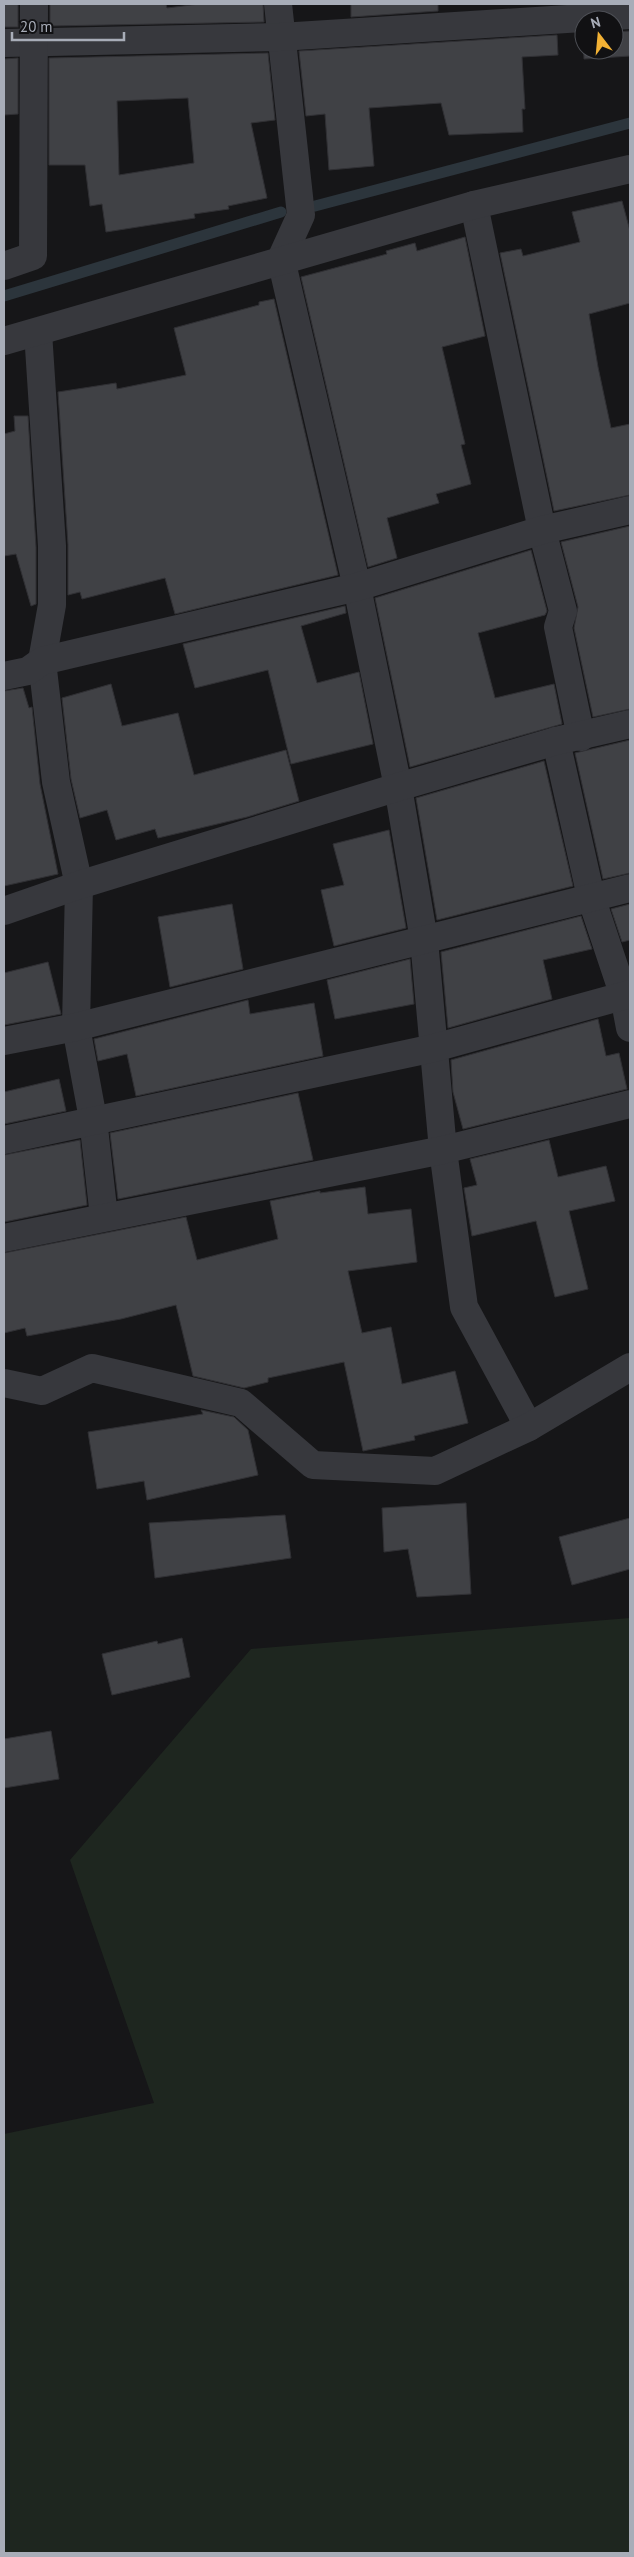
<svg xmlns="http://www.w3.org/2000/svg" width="634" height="2557" font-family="'PT Sans',sans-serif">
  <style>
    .green { fill: #1e261f }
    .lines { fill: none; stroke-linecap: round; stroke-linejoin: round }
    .stream { stroke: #2c353c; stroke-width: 11 }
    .building { fill: #404145; stroke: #303034; fill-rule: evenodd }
    .street { stroke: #37383d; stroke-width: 28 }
  </style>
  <rect width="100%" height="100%" fill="#161618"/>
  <!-- green -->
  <polygon class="green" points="630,1618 630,2553 4,2553 4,2134 154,2103 70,1860 251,1649"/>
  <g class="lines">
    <!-- stream -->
    <g class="stream">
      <polyline points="315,206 630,123"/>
      <polyline points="4,296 281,212"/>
    </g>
  </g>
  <!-- building -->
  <g class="building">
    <rect x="4" y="4" width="14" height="23"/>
    <polygon points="50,4 166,4 167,8 199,4 263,4 264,22 50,26"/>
    <polygon points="351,4 438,4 438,11 351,17"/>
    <polygon points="630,31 630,56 584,59 583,34 584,50 614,50 614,32"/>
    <polygon points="557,35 558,55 522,57 525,109 522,109 523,132 449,135 441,103 369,108 374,166 329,170 325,114 306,116 299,51"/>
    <path d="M 268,53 L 275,120 L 251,123 L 267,198 L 228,206 L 229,209 L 194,214 L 195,218 L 106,232 L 102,204 L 90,206 L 85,165 L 49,165 L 49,58 ZM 188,98 L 194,163 L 119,175 L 117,101 Z"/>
    <polygon points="18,58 18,114 4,115 4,59"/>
    <polygon points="622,201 630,231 630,303 589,314 598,367 611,428 630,424 630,495 554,511 500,253 521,249 523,256 580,242 572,212"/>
    <polygon points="465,237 485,336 442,347 465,444 461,445 471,484 436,494 439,503 387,518 397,558 368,567 301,277 387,254 386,251 415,243 417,251"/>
    <polygon points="274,299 338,575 175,614 165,578 82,599 80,592 68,595 68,545 58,392 116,383 117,389 186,375 174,328 259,305 259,302"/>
    <polygon points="14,416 28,416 36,547 36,604 31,606 16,554 4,556 4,434 15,431"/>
    <polygon points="630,526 630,709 593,717 574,628 578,607 561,542"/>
    <polygon points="531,550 547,611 545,615 478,633 495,698 554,684 562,724 410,767 375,598"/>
    <polygon points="345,606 346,613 301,626 317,683 359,672 373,744 291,764 268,670 195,688 183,644"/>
    <polygon points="111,684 122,726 178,713 194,775 286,750 299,801 247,817 158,838 155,829 116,840 107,810 80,818 71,779 62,698"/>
    <polygon points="23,688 29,708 32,707 40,784 58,874 4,886 4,691"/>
    <polygon points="630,740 630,873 603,879 575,753"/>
    <polygon points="544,761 573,886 437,920 416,798"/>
    <polygon points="389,830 406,928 334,946 321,890 344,885 333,844"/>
    <polygon points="232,904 243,969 170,987 158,917"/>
    <polygon points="630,904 630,940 622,942 611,909"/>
    <polygon points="581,916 592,949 543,960 552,999 448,1028 441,952"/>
    <polygon points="410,959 414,1004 335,1019 327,980"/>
    <polygon points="48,962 61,1014 4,1025 4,973"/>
    <polygon points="248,1000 250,1014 314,1003 323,1056 136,1096 127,1054 98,1061 94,1039"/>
    <polygon points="598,1019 606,1056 619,1053 627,1089 463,1129 453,1092 451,1060"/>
    <polygon points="59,1079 66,1111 4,1124 4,1092"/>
    <polygon points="298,1093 313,1160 118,1199 110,1133"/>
    <polygon points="80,1140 87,1205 4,1222 4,1155"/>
    <polygon points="549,1140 558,1177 606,1166 615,1201 569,1211 588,1289 555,1297 536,1221 472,1236 464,1188 477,1185 470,1159"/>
    <polygon points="365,1187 368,1214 411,1209 417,1262 348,1271 362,1333 391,1327 402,1384 455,1371 468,1423 414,1436 415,1440 363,1451 344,1362 268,1378 268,1382 244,1388 193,1376 176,1305 121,1319 27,1336 25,1328 4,1333 4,1253 186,1217 197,1260 278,1239 270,1201 320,1191 320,1193"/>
    <polygon points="201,1410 234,1417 248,1430 258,1475 147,1500 144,1481 97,1489 88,1432 203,1414"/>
    <polygon points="466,1503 471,1594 417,1597 408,1549 384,1552 382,1508"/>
    <polygon points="285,1515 291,1558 155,1578 149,1523"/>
    <polygon points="630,1518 630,1569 572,1585 559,1537"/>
    <polygon points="182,1638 190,1677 112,1695 102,1654 157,1641 158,1644"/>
    <polygon points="51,1731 59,1779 4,1788 4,1739"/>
  </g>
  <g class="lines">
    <!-- street -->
    <g class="street">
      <polyline points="278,4 301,215 281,259 357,587 398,787 424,940 443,1150 464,1307 529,1427"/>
      <polyline points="4,43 280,37 630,15"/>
      <polyline points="474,205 542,530 563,611 558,627 581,737"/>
      <polyline points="4,266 33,256 34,4"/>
      <polyline points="38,332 52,546 52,605 42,661 56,782 79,885 76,1027 93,1119 104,1217"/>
      <polyline points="4,341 474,205 630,169"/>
      <polyline points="4,676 28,671 42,661 357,587 542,530 630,510"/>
      <polyline points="556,741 591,897 624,996 630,1028"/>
      <polyline points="4,911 79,885 398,787 556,741 630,724"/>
      <polyline points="4,1041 76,1027 630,888"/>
      <polyline points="4,1140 434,1048 630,994"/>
      <polyline points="4,1238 443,1150 630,1104"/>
      <polyline points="4,1383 42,1391 92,1368 241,1403 313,1465 435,1471 529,1427 630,1367"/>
    </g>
  </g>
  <!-- border -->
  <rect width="634" height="2557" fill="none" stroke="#a8adb8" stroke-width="10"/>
  <!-- north arrow -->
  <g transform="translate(599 35) rotate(344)"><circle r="24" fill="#111113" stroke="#4d4f55"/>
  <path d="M0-4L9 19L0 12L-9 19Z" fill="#f2b134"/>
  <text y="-8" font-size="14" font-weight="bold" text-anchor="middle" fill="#a8adb8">N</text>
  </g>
  <!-- scale -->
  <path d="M12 32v8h112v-8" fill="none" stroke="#a8adb8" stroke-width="2.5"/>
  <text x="20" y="32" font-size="15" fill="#a8adb8" stroke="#111113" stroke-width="4" paint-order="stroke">20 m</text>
</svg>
